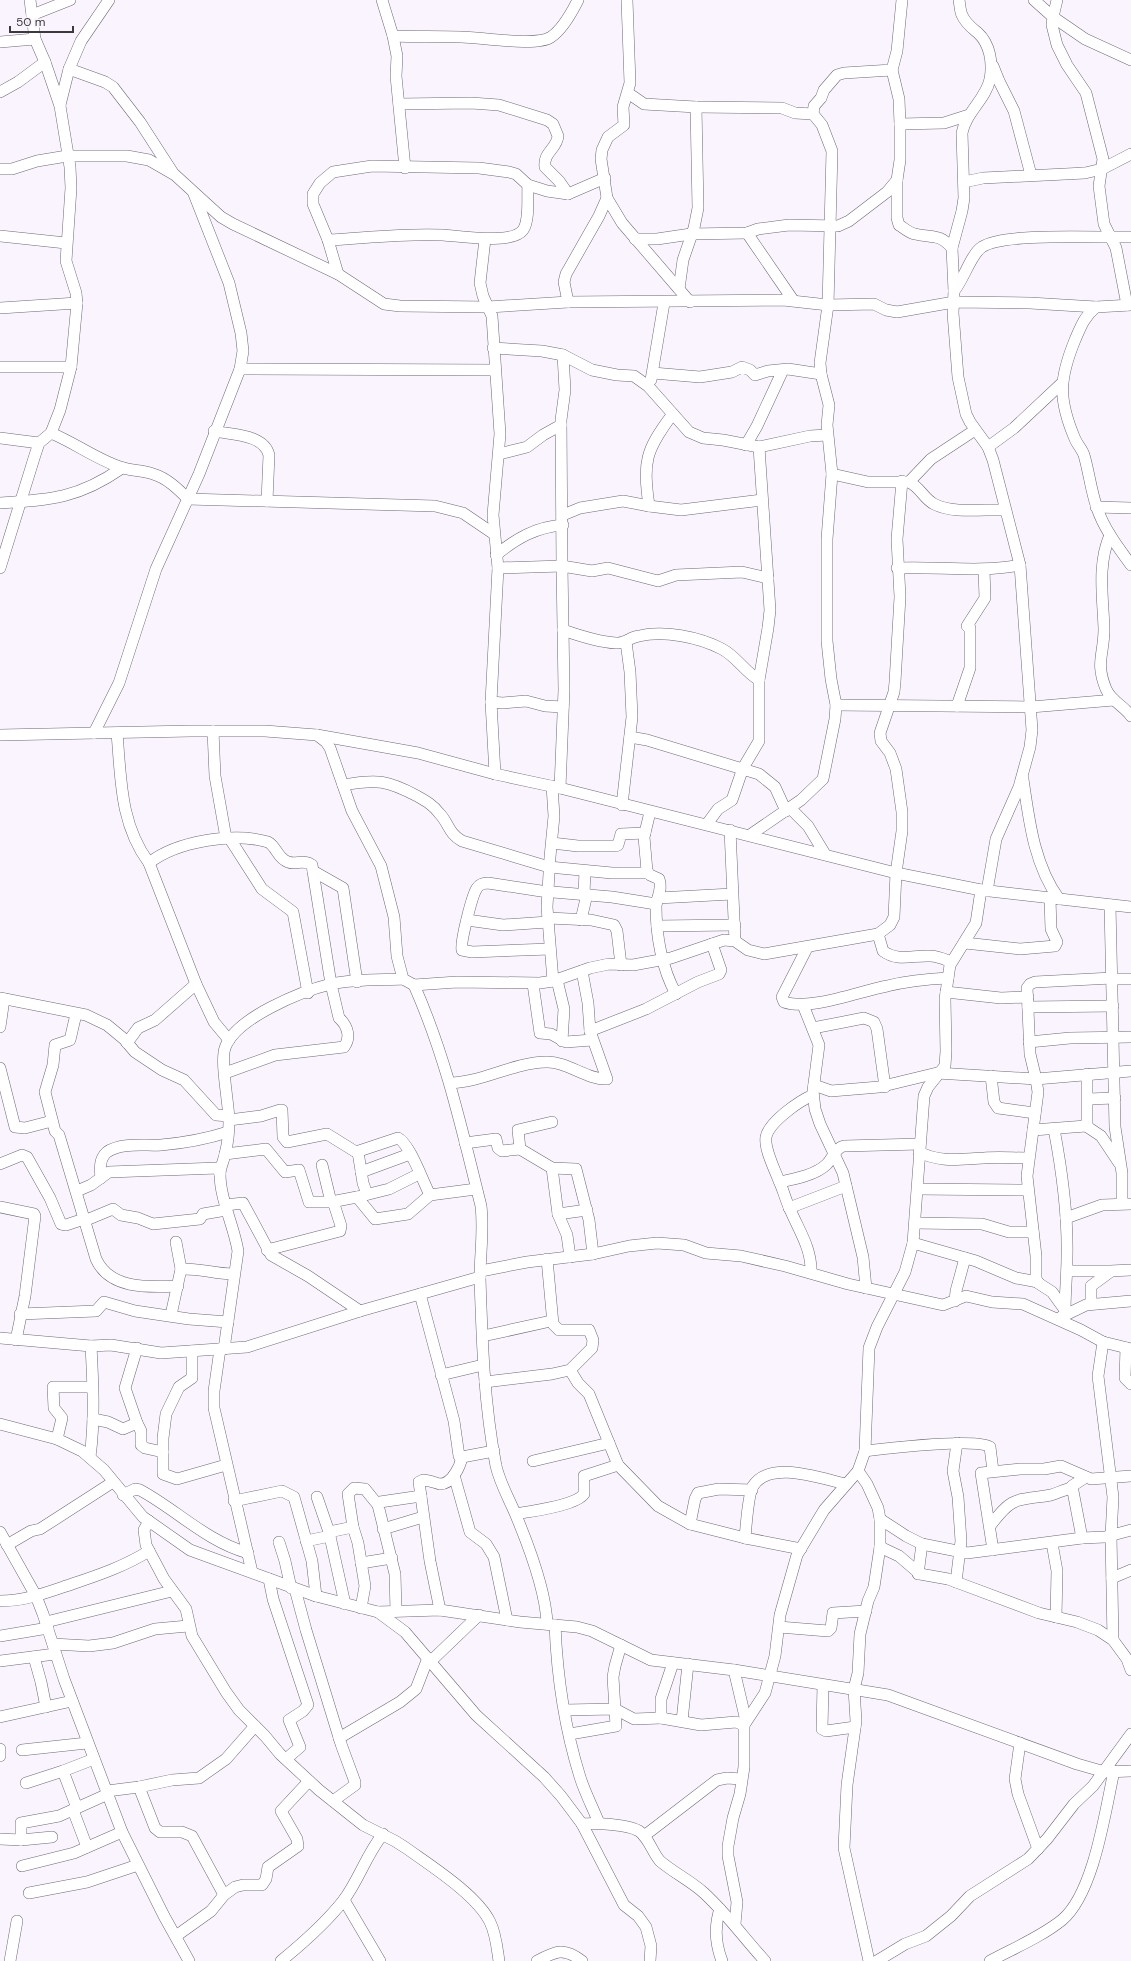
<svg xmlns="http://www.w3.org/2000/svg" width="1131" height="1961" font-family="'DM Sans',sans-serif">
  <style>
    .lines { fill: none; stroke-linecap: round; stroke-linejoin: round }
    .minor-casing { stroke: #706876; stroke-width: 12 }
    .minor { stroke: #fff; stroke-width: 11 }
  </style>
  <rect width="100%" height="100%" fill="#f9f4fd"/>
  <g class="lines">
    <defs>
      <g id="minor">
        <polyline points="30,0 35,39 45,62 60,106 70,167 71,188 66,261 76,293 77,303 71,367"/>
        <polyline points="382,0 393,36 397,56 396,76 405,168"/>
        <polyline points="627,0 630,83 623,107 624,125 608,137 602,150 601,159 607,198 622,223 690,302"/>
        <path d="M 959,0 C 960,5 960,11 962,15 C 965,23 972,28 978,33 C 990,44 993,63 990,79 C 986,99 966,112 962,133 L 964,198 L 962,211 L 952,248 L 954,291 L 953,313 L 958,377 L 966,414 L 970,422 L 988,447 L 993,460 L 1020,565 L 1032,730 L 1030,747 L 1019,787 L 996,839 L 987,891"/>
        <polyline points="1034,0 1053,17 1052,25 1057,45 1067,65 1086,93 1103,159 1099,186 1104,224 1116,248 1127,305"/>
        <polyline points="1057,0 1053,17 1085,39 1131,60"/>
        <polyline points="32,15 70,0"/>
        <path d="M 393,36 C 416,37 438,36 461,37 C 480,37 537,47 551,37 C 563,29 572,12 578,0"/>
        <polyline points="0,42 35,39"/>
        <polyline points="993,66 999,81 1014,111 1031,175"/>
        <polyline points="69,69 105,82 113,87 140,122 173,173"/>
        <polyline points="0,92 18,82 45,62"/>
        <polyline points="628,93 644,104 696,107 698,208 694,228 683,260 679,289"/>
        <path d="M 399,104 L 471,103 L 499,105 L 547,120 L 553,124 L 558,136 C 557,149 543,152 545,167 L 559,181 L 568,194"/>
        <polyline points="60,105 69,69 81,41 109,0"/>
        <polyline points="696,107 782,108 795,113 813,114"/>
        <polyline points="900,124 944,123 969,115"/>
        <polyline points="0,169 12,169 37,161 67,156 127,156 149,160 175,175 221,217 233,224 338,274 384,304 400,306 488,307 568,302 783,300 828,305 874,304 886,310 897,312 954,302 1030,303 1096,307 1131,305"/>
        <path d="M 897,180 L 897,218 L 899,225 C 904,228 909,233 915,234 C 932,238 939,233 952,248"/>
        <polyline points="964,182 983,178 1085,173 1102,169 1131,154"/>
        <polyline points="747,233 793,300"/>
        <polyline points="0,236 66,243"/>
        <polyline points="485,239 480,283 483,296 492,316 500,434 493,515 498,568 491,702 495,774"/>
        <polyline points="635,239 657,239 691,234 747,233 758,229 789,225 838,226 849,221 887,192 897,180 900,160 900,124 899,99 892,70"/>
        <path d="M 328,240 C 366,238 404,233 443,235 C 460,236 512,245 523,230 C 530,220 527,197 528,185"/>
        <polyline points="338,274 328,240 313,204 313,194 320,183 333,172 372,166 479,168 509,172 516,174 528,185 547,191 568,194 605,178"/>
        <path d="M 954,291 C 964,279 971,254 982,247 C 1004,232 1100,238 1131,237"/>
        <polyline points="568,302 564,282 566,274 599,216 607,198"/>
        <path d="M 1096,307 C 1084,317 1081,326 1075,340 C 1059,379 1058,399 1075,439 C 1077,444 1082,449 1084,455 C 1089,472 1091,491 1097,508 C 1104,529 1118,547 1131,565"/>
        <polyline points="0,308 77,303"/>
        <polyline points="493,348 542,351 563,355 592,370 617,375 634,376 648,386 689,432 703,438 723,440 759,447 810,436 827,435"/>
        <path d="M 0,367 L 71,367 L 60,410 L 51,433 C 75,443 96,459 120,467 C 131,471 143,470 153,474 C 167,478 178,489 188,499 L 435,506 L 463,513 L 494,534"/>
        <polyline points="240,369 495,370"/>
        <polyline points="653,373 700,377 732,372 742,367 750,370 755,375 768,371 788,369 821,374"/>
        <polyline points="651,380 664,303"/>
        <path d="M 214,431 C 232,435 264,434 269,455 L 267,501"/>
        <polyline points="0,438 39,443"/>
        <polyline points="746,445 757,426 783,370"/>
        <polyline points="988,447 1014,428 1061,384"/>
        <polyline points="499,454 527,447 543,435 561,425"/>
        <path d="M 832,474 L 868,482 L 909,482 C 920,487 924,499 934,504 C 953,514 984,509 1005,510"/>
        <polyline points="909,482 931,459 975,430"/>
        <path d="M 0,503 C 51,500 79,498 122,468"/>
        <path d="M 649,506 C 643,462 645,451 672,415"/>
        <polyline points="1096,507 1131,508"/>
        <polyline points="563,515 580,508 623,501 649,506 681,510 762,500"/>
        <path d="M 1110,535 C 1097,565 1103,597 1104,629 C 1104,655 1095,662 1106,689 C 1111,701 1124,706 1131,716"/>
        <path d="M 496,555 C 517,538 536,527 563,525"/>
        <polyline points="0,568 35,455 39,443 51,433"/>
        <polyline points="498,568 562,566 561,420 565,390 563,355"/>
        <path d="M 897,568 C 938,566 979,573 1020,565"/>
        <polyline points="967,626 985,598 984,570"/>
        <path d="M 563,630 C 580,636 598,642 616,643 C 625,644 630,637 639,636 C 664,630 699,637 722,649 C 737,657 745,672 759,680 L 759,741 L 743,768 L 732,800 L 718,809 L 707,824"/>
        <polyline points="759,680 768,628 770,610 759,447"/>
        <polyline points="491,702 503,703 526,701 545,706 563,707"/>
        <polyline points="836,705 1031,707 1114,700"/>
        <polyline points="957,706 970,668 970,628"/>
        <polyline points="213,731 215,776 226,838"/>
        <polyline points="94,733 119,683 156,569 199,474 240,369 243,351 241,333 229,283 194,194"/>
        <path d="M 117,733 C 121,779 120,824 149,863 L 196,984 L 214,1022 L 229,1040"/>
        <polyline points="0,735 191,731 265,731 317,735 418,753 495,774 560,788 896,873 981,890 1131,907"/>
        <polyline points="317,735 326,742 330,748 352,811 381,866 394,917 397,956 403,979 414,985 457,982 540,983 553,981 590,968 609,964 633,965 671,958 724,940 735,941 748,950 764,954 878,934 890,925 894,917 896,873 902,831 902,812 896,769 890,753 881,741 880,733 894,692 895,682 900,597 897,539 902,481"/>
        <polyline points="630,737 647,740 759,774 775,787 786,811"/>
        <path d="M 1023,779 C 1029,820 1034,865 1059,899"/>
        <path d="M 343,785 C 377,779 387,780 417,796 C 426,801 433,805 439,813 C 449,823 448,833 462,841 L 549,867 L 612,873 L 648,873"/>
        <polyline points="552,786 554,816 550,857 547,907 553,981"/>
        <polyline points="560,788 564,690 562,566 592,571 608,568 658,581 676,575 742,572 768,578"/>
        <polyline points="622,805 632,717 630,672 626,642"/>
        <polyline points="790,808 808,826 825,854"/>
        <path d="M 650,812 L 644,837 L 647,871 L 650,875 L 659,879 C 663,888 657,897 656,906 C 656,936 662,969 676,994"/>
        <polyline points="730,830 735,941"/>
        <polyline points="750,835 801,800 823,779 835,719 836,705 831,679 827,641 827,539 832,474 827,425 829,405 821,374 820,363 828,305 832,151 822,125 813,114 814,106 821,98 824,90 837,75 844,73 892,70 897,51 902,0"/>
        <polyline points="230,839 262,889 293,912 308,993"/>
        <polyline points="552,843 578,846 616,846 618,845 621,834 645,833"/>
        <path d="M 149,863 C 177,841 234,832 268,842 C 277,847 277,858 288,862 C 296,865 304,859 312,865 L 331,984 L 339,1018 C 348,1026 351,1038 344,1047 L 275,1055 L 225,1073"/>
        <polyline points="313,871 343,888 357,982"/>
        <polyline points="584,894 585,871"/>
        <polyline points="658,898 732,894"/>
        <polyline points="1110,905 1115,1127 1122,1173 1122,1203"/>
        <polyline points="548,918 591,920 614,925 617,931 621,965"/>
        <polyline points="467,920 503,925 548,922"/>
        <polyline points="581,920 587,894"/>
        <polyline points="657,926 735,925"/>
        <path d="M 878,934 L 883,951 C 898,962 912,955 930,956 C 938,956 944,959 951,962"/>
        <polyline points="965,943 1020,949 1055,946 1057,942 1051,929 1050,899"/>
        <path d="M 807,948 L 782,997 L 784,1002 C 810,1011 860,991 887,986 C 907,981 927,979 948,978"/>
        <path d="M 550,949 L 472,952 L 462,950 C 460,943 472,895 477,888 C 479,885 483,883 488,883 L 541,891 L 612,897 L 656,904"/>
        <polyline points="1112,979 1131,979"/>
        <polyline points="557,980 564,1009 562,1041"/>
        <polyline points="533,984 540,1033 551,1034 566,1042 592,1040"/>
        <path d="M 414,985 C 446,1057 462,1130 481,1206 C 484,1232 480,1253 480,1278 C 482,1341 484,1404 496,1466 C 500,1483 508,1497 515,1513 C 528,1544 546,1591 547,1624"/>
        <polyline points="946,992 1001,998 1028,997"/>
        <polyline points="0,998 86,1015 107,1025 124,1039 135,1052 162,1070 184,1080 216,1115 229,1116"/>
        <polyline points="803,1005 819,1045 813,1091 815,1109 820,1124 843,1173 863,1257 866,1288"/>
        <polyline points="1028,1007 1113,1006"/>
        <path d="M 76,1014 L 70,1040 L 55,1045 L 53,1065 L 45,1092 L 55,1131 L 59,1135 L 96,1259 C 110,1290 149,1287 178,1286"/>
        <polyline points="0,1027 4,999"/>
        <polyline points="813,1028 864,1018 874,1022 877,1029 885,1087"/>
        <polyline points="590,1031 646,1009 698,982 719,974 721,970 712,944"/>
        <polyline points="1029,1042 1070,1038 1131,1037"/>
        <polyline points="127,1043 138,1028 155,1020 196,984"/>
        <polyline points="0,1068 15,1127 25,1128 52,1121"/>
        <polyline points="991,1076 994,1102 998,1108 1035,1113"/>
        <path d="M 450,1083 C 483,1082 512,1063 546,1062 C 567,1061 587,1080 607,1079 L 590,1031 L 588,1003 L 582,971"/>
        <polyline points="814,1085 831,1091 879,1087 937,1073 1036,1079 1131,1071"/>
        <polyline points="1088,1099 1115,1098"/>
        <path d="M 229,1120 L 261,1116 L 280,1110 L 282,1110 L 283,1137 L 287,1142 L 327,1134 L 356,1152 L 398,1138 C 410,1144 423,1182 430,1195 L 476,1189"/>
        <polyline points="1087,1126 1087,1074"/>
        <path d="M 1054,1129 C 1062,1171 1068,1214 1067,1257 C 1067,1275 1065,1293 1065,1312"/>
        <polyline points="1033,1130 1086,1126 1101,1136 1119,1163"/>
        <polyline points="465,1143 496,1139 498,1148 502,1151 520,1149 552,1168 576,1169 589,1220 593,1254"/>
        <polyline points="520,1149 518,1130 552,1122"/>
        <polyline points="358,1152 363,1183 367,1194"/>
        <path d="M 919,1152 C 941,1163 960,1159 984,1158 C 998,1157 1013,1158 1028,1158"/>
        <polyline points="225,1154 266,1149 285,1172 299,1170 309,1202 331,1202 357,1197 375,1219 408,1214 430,1195"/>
        <polyline points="0,1164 22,1155 27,1157 50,1198 61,1224 66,1225 84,1219"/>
        <polyline points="322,1165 331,1202"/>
        <polyline points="552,1168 558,1214 567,1235 570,1257"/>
        <polyline points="361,1172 410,1154"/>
        <path d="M 101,1178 C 100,1169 99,1159 107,1152 C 121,1142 145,1146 161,1145 C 184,1143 206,1139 228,1132"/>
        <path d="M 780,1182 C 795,1179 816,1175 827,1164 C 833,1158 835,1148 844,1146 L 920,1144"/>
        <polyline points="918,1189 1028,1190"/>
        <polyline points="77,1191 91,1185 109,1172 218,1168 220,1174"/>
        <polyline points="357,1197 389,1189 419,1174"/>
        <polyline points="226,1205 243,1203 271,1255 308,1276 360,1311"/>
        <polyline points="0,1207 34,1214 35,1216 25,1296 16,1340"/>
        <polyline points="789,1208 846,1186"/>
        <polyline points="558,1214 587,1210"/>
        <polyline points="1066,1218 1102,1205 1131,1204"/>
        <polyline points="84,1221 113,1209 121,1215 138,1218 153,1224 200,1219 203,1214 226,1210"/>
        <polyline points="915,1223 982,1224 1009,1232 1033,1232"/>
        <polyline points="913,1243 976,1261 1016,1278 1038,1282"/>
        <polyline points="267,1250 340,1231 341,1226 333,1201"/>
        <path d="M 181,1269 C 199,1268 215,1274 233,1274"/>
        <polyline points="481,1271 527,1262 593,1254 629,1246 657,1243 684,1245 706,1253 741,1256 785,1266 848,1284 943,1305 966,1296 992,1302 1023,1304 1081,1330 1103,1342 1131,1349"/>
        <polyline points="1067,1271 1110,1271 1131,1270"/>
        <path d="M 811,1273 C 812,1248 798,1229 789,1207 C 785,1198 783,1189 779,1181 C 775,1170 764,1149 766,1137 C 769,1122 799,1101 813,1095"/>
        <polyline points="420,1294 454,1421 459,1456 462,1457 494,1451"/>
        <polyline points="955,1301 956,1291 965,1258"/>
        <polyline points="1091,1304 1091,1286 1110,1272"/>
        <polyline points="1065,1310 1052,1292 1038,1283 1036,1279 1036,1256 1027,1176 1038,1092 1036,1079 1030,1054 1027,988 1030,984 1035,982 1112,978"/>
        <polyline points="20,1314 96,1311 104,1302 135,1311 189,1319 228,1322"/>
        <polyline points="171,1315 181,1269 176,1242"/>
        <polyline points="1061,1317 1086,1305 1131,1301"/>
        <polyline points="483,1336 551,1321"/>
        <polyline points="0,1338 91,1346 111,1345 161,1353 247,1347 360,1311 480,1277"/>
        <polyline points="1103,1342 1098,1376 1113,1497 1111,1536 1113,1640"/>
        <polyline points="137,1348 125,1388 137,1423 141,1431 141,1445 145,1448 163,1452"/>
        <polyline points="1126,1348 1125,1378 1131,1384"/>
        <polyline points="220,1349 214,1391 214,1408 252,1572"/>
        <path d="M 224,1349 L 238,1251 C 234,1226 220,1199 220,1174 C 220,1168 224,1160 225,1154 C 228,1143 229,1132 229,1121 C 229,1104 220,1062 225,1048 C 235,1018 302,991 331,984 C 352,979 381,980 403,979"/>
        <polyline points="192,1351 192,1378 179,1387 166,1414 163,1438 163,1474 177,1479 226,1465"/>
        <polyline points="570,1370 578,1383 589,1394 618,1465 658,1506 690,1524 745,1538 801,1549"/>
        <polyline points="441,1375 483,1365"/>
        <polyline points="485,1382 552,1374 570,1370 592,1348 593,1340 589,1330 559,1330 553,1324 547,1259"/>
        <polyline points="93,1419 108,1422 123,1429 137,1423"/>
        <polyline points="0,1424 57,1439 82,1451 104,1470 143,1517 190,1550 316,1596 378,1612 440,1610 520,1622 577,1627 592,1631 651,1660 734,1670 888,1695 1077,1764 1105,1772 1131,1771"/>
        <polyline points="57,1439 62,1418 54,1408 53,1387 92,1387"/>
        <path d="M 865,1451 C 882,1449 982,1437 990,1447 L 993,1471"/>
        <path d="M 90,1457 C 95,1420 93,1383 91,1346"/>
        <polyline points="533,1461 609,1443"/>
        <polyline points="454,1475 470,1532 486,1544 494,1557 507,1620"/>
        <path d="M 123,1495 L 135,1489 L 140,1490 C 177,1510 206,1541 248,1553"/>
        <polyline points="317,1497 329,1532 345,1604"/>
        <polyline points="234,1501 282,1491 294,1497 312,1561 316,1596"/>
        <path d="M 516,1514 C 531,1511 575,1506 584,1494 L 584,1476 L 618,1465"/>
        <polyline points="880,1519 906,1536 922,1544 967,1553 1082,1538 1105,1537 1131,1530"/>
        <path d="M 149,1521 L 144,1530 L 146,1545 L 164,1579 L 186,1609 L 192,1636 L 226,1692 L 239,1710 L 265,1736 L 280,1754 L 319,1790 L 363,1825 L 395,1841 L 406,1848 C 431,1866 477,1895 490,1922 C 496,1934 497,1948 499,1961"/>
        <polyline points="690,1524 695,1499 698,1493 719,1489 752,1490"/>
        <path d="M 990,1526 C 1013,1495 1016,1501 1051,1495 C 1058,1493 1065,1489 1072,1488"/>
        <polyline points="383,1529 423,1517"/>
        <polyline points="0,1532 36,1596 43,1614 64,1679 122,1832 164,1916 189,1961"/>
        <polyline points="329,1532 353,1527"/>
        <path d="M 745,1538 C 746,1528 748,1494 753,1486 C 770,1459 822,1479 846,1484"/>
        <polyline points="1082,1538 1072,1486 1086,1477"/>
        <polyline points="306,1541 330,1536"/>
        <polyline points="279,1542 285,1561 291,1588"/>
        <polyline points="1052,1543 1057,1571 1056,1617"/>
        <polyline points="7,1545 31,1531 40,1529 113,1482"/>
        <polyline points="880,1547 899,1556 920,1574 948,1579 1039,1613 1077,1622 1098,1630 1113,1640 1127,1659 1131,1670"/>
        <polyline points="993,1550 981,1473 1020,1469 1044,1469 1061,1466 1091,1479 1131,1476"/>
        <polyline points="361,1563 392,1558"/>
        <polyline points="918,1574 922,1544"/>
        <polyline points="1112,1578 1131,1570"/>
        <polyline points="269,1579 273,1599 308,1705 303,1711 289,1720 300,1747 286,1759"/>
        <polyline points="956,1582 961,1541 958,1497 953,1471 957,1443"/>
        <polyline points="295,1589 306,1630 341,1744 355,1782 355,1785 333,1801"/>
        <path d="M 0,1601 C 26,1601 48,1592 72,1584 C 99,1575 125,1566 149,1551"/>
        <polyline points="361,1608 365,1586 358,1543 353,1527 348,1494 354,1488 365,1489 378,1505"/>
        <path d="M 440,1610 L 430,1561 L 419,1482 L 423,1480 C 429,1480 435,1483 440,1484 C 452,1484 460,1467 462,1457"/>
        <polyline points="396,1611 395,1574 378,1505 380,1502 421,1496"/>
        <polyline points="378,1612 405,1632 476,1715 544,1777 561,1796 582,1824 624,1905 638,1916 646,1927 651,1946 650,1961"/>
        <polyline points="46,1622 172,1591"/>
        <path d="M 555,1625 C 557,1675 565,1729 580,1777 C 585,1793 593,1808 599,1823"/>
        <polyline points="779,1627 828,1631 831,1628 833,1613 866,1611"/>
        <polyline points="0,1636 48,1628"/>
        <polyline points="53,1644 89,1646 113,1643 155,1629 188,1626"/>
        <polyline points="34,1657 41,1682 46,1707"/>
        <polyline points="0,1661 55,1654"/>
        <polyline points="431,1661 479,1615"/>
        <polyline points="734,1670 746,1721"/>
        <polyline points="823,1685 822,1729 826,1731 855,1727"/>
        <polyline points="565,1710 615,1709 634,1719 661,1718 661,1699 673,1663"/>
        <polyline points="0,1717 72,1701"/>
        <polyline points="661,1718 701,1725 736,1722 744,1725"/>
        <polyline points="682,1721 688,1664"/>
        <polyline points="570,1734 616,1726 613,1677 615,1666 621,1645"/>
        <polyline points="339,1738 400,1702 416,1689 428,1658"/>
        <polyline points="1020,1743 1015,1779 1018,1794 1038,1849"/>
        <polyline points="0,1749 0,1756"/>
        <polyline points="22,1750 87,1743"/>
        <polyline points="26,1783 63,1771"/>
        <polyline points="139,1787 155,1828 160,1832 182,1832 192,1836 224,1895"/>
        <polyline points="107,1791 139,1787 172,1780 199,1778 226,1759 255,1726"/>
        <polyline points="77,1808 63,1771 94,1759"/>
        <polyline points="73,1810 87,1847"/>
        <path d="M 582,1824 C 596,1823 627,1824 639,1831 C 649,1838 652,1852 660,1861 C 674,1873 691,1881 704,1893 C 727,1914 744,1938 765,1961"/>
        <polyline points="644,1836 717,1780 727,1778 741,1779"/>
        <polyline points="0,1839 21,1840 21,1823 59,1816 108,1794"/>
        <polyline points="21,1840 52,1837"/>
        <polyline points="22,1866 74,1853 122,1832"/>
        <polyline points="29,1893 87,1882 138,1865"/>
        <polyline points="344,1900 380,1961"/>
        <path d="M 720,1909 C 714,1927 715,1943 722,1961"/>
        <polyline points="735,1924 737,1902 728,1856 728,1846 733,1818 740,1794 744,1767 744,1725 765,1693 775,1656 780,1615 797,1555 824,1510 858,1471"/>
        <polyline points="176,1936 211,1911 224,1895 235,1887 243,1885 262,1885 266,1879 268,1867 298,1846 297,1839 281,1811 309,1781"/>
        <polyline points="10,1961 17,1921"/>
        <path d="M 281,1961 C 303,1943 325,1924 343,1901 C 359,1880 366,1855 383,1834"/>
        <path d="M 537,1961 C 556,1951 564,1947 582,1961"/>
        <polyline points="869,1961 844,1848 847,1785 856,1721 854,1689 858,1673 860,1634 868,1601 874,1587 880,1547 880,1519 878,1508 867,1484 858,1471 865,1451 869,1348 877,1327 905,1272 913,1243 924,1096 928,1087 945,1066 946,1051 945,999 950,965 976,923 981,890"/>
        <polyline points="877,1961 905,1944 926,1936 951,1916 970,1896 1028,1859 1047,1839 1074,1804 1093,1786 1131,1734"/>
        <path d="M 990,1961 C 1014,1948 1041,1937 1062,1920 C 1094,1893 1105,1812 1114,1771"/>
      </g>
    </defs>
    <!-- minor casing -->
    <use href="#minor" class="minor-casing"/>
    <!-- minor -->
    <use href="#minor" class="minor"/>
  </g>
  <!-- scale -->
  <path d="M10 26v6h63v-6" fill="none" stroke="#3b383e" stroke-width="2"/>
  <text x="16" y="26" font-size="12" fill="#3b383e" stroke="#f9f4fd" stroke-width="3" paint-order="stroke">50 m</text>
</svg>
